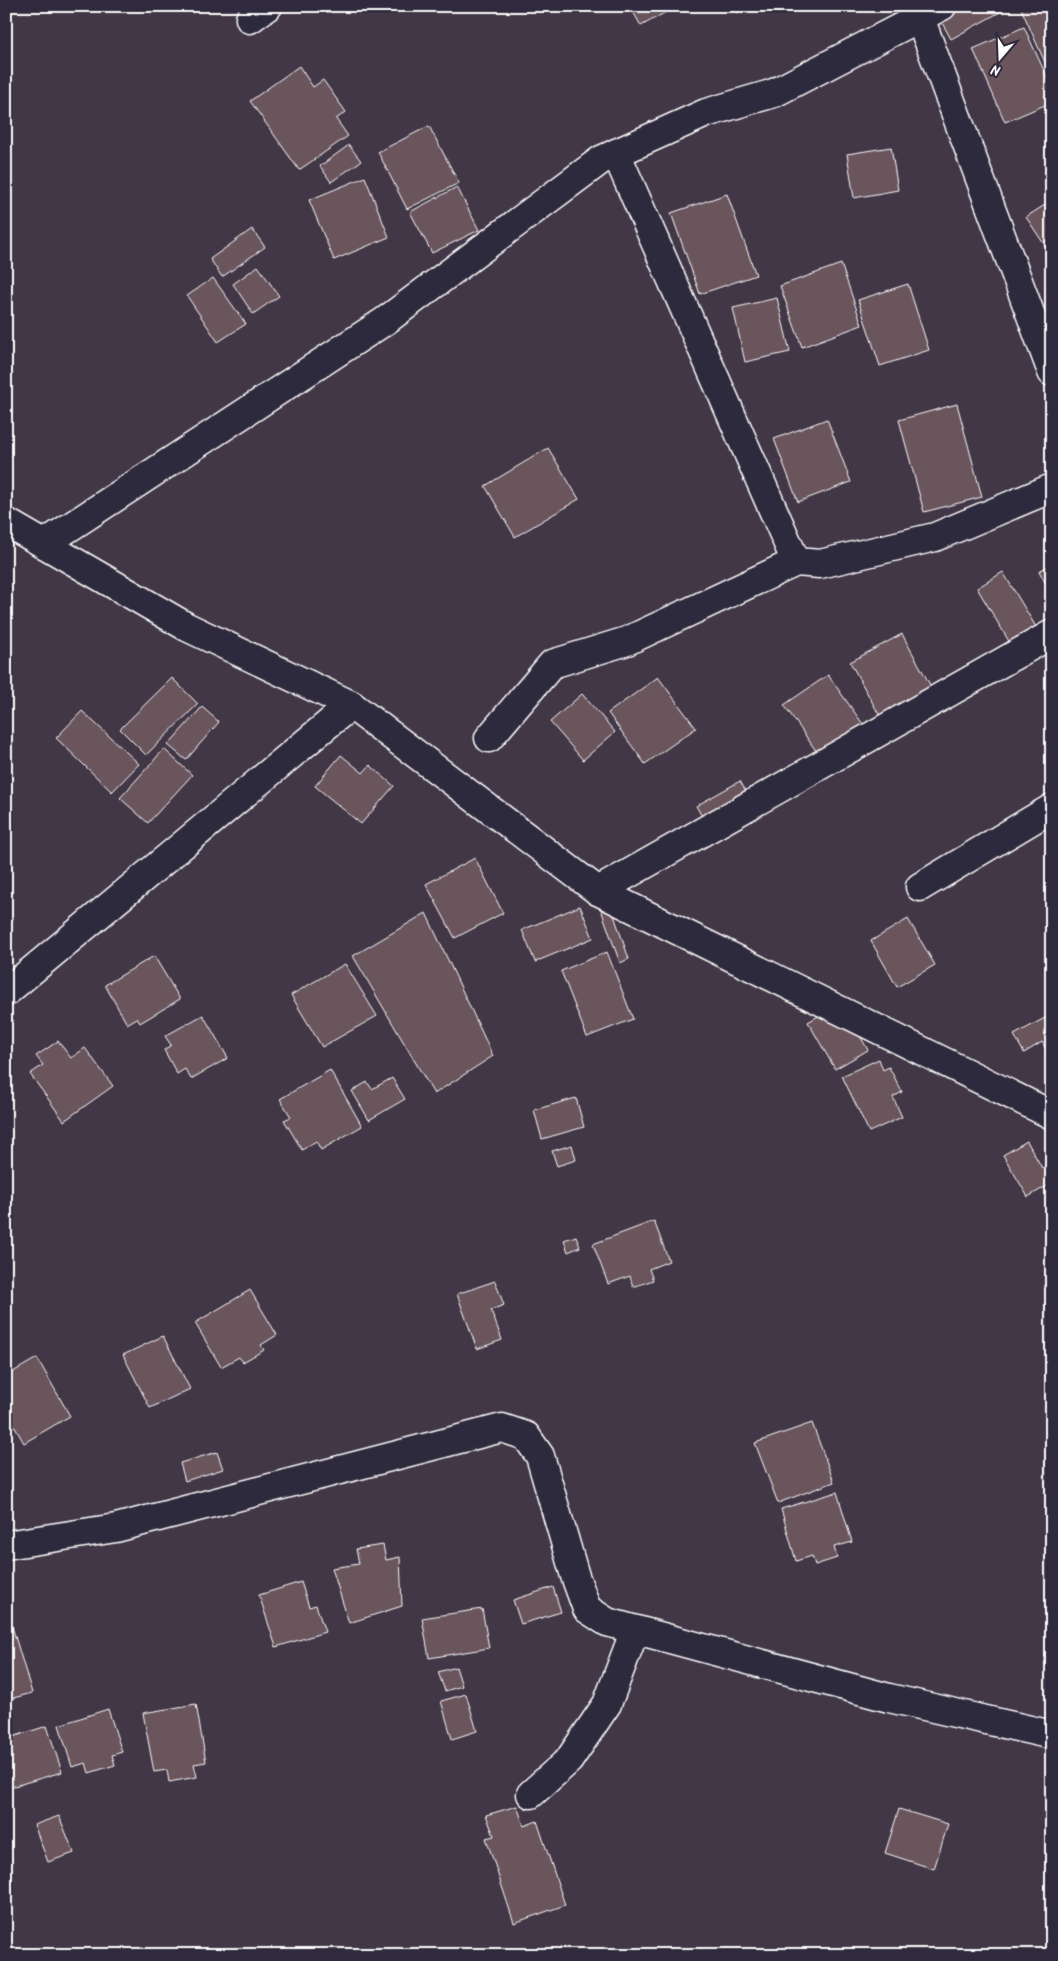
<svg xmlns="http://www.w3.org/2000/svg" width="1058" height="1961" font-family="Kalam,sans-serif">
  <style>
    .building { fill: #6b545d; stroke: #fff }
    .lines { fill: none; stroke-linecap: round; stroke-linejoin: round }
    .minor-casing { stroke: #fff; stroke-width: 31 }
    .minor { stroke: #2f2a3d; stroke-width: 28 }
  </style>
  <rect width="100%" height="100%" fill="#413747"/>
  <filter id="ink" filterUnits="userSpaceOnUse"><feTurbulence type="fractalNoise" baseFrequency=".02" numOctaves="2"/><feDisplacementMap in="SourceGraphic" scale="10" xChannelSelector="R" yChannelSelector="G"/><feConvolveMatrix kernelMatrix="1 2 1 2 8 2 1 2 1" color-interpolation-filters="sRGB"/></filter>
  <g filter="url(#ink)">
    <!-- building -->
    <g class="building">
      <polygon points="630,6 677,6 641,26"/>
      <polygon points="733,6 746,6 737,13"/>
      <polygon points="962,6 1011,6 951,39 940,19"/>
      <polygon points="1020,6 1052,6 1052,65 1047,67"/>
      <polygon points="1024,27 1052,88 1052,102 1005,122 973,49"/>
      <polygon points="299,66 313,87 323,80 346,112 336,119 348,136 299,170 250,101"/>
      <polygon points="429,126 459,183 407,209 378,152"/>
      <polygon points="349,145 361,161 331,182 320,166"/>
      <polygon points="891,147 898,190 854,198 847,154"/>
      <polygon points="365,177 389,237 334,260 309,200"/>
      <polygon points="457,187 479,230 432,253 410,212"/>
      <polygon points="727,194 756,275 700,294 671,213"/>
      <polygon points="1051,201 1052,202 1052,256 1026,217"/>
      <polygon points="252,229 265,247 222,277 210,259"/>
      <polygon points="841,264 862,325 802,347 780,286"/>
      <polygon points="258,266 279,296 253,314 233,284"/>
      <polygon points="213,278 246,324 218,342 187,296"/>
      <polygon points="908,284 929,350 880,366 858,300"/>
      <polygon points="777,298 790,352 745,362 733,308"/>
      <polygon points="957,404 982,497 924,512 899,420"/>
      <polygon points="827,419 851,482 798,502 774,439"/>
      <polygon points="548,448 579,499 515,537 485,486"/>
      <polygon points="1052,564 1052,595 1039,571"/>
      <polygon points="1003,572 1039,632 1013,648 977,588"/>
      <polygon points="902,634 934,692 882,720 850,662"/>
      <polygon points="828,675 865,727 821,758 784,705"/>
      <polygon points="658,677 696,728 645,764 608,713"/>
      <polygon points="172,678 198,704 146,755 120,729"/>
      <polygon points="582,694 615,732 583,760 550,722"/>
      <polygon points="202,707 219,722 186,760 168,745"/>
      <polygon points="82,711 139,764 112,792 56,738"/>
      <polygon points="164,749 192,775 148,823 120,798"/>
      <polygon points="341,755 363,773 370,765 394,786 361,824 315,786"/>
      <polygon points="740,781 751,800 707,825 696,806"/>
      <polygon points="475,858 503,913 455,938 426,884"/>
      <polygon points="608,898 629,959 620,963 598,901"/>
      <polygon points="580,906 593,938 535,962 522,930"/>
      <polygon points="426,913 493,1056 434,1094 353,956"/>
      <polygon points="908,919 935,965 897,987 871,941"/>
      <polygon points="607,952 633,1019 587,1037 561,971"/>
      <polygon points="154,956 180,999 140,1023 137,1018 127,1024 105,985"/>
      <polygon points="345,964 377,1016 322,1047 291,995"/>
      <polygon points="841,1003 868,1050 835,1069 808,1022"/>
      <polygon points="1052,1014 1052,1059 1042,1042 1024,1053 1014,1035"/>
      <polygon points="203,1015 228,1058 191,1079 185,1069 177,1074 164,1050 171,1045 165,1036"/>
      <polygon points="58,1041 71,1058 85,1048 113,1086 64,1121 30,1074 43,1065 36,1056"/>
      <polygon points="879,1059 883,1070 889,1067 902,1092 893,1097 902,1117 869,1132 842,1076"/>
      <polygon points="330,1070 362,1126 321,1150 316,1141 302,1150 284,1120 291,1117 280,1099"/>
      <polygon points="392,1078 405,1099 369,1120 352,1091 367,1082 372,1089"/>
      <polygon points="576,1098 584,1127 542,1139 534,1110"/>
      <polygon points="1027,1141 1042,1168 1052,1163 1052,1183 1028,1197 1003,1155"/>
      <polygon points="572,1145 576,1160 557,1166 552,1151"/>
      <polygon points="654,1221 669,1261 649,1269 653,1280 633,1287 630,1276 608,1284 593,1244"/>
      <polygon points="576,1236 580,1247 568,1252 564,1240"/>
      <polygon points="495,1281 504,1305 491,1310 502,1340 477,1349 457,1294"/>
      <polygon points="250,1290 277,1335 261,1345 264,1350 243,1362 239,1357 221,1367 195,1323"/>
      <polygon points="163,1336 190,1389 150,1408 123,1355"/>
      <polygon points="37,1358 70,1416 24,1443 6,1412 6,1376"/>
      <polygon points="812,1423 834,1482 778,1503 755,1443"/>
      <polygon points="217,1452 223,1469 185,1481 180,1463"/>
      <polygon points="837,1492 852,1542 834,1547 837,1558 815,1565 812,1556 796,1561 781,1509"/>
      <polygon points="383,1545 386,1560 400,1557 402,1606 349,1623 332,1568 359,1564 356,1549"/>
      <polygon points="301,1582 309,1607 316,1605 325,1632 276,1647 259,1595"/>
      <polygon points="553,1587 561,1612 521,1624 513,1600"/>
      <polygon points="482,1609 489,1648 429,1658 422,1618"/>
      <polygon points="11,1623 32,1693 6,1700 6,1624"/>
      <polygon points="456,1667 462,1686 445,1691 438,1672"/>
      <polygon points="466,1694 477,1731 452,1739 441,1701"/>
      <polygon points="196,1704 206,1762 194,1764 197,1777 169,1782 167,1770 154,1772 143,1713"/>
      <polygon points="108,1709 122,1752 112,1755 115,1765 89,1773 86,1763 72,1767 59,1725"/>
      <polygon points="47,1726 62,1772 11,1787 6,1773 6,1739"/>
      <polygon points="517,1806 524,1826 537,1821 565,1905 514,1923 486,1838 494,1836 486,1815"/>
      <polygon points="899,1809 948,1824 934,1869 885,1853"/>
      <polygon points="59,1816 74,1853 48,1862 34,1825"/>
    </g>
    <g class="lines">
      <defs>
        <g id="minor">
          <polyline points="920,18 1052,372"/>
          <polyline points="250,19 268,6"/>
          <polyline points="616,153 796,562"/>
          <polyline points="6,522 187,627 351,705 598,891 1052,1115"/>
          <polyline points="44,544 385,321 601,160 706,113 774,93 942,6"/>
          <polyline points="489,738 552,664 627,641 796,562 820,564 935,537 1052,488"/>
          <polyline points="920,887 1052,808"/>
          <polyline points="598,891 1052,634"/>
          <polyline points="6,992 351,705"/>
          <polyline points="6,1545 116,1528 502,1428 526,1436 540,1456 575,1576 587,1609 607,1622 889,1698 1052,1735"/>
          <polyline points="531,1794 569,1760 607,1704 635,1630"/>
        </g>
      </defs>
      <!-- minor casing -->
      <use href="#minor" class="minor-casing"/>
      <!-- minor -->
      <use href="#minor" class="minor"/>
    </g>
  </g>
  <!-- margin -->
  <rect width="1058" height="1961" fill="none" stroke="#2f2a3d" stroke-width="25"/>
  <rect x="12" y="12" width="1033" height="1936" fill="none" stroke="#fff" stroke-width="2" filter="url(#ink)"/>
  <!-- north arrow -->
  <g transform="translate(1000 58) rotate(199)" stroke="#2f2a3d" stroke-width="4" paint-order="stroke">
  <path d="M0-4L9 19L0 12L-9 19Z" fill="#ffffff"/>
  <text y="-8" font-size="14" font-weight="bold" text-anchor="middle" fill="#ffffff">N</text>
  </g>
</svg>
